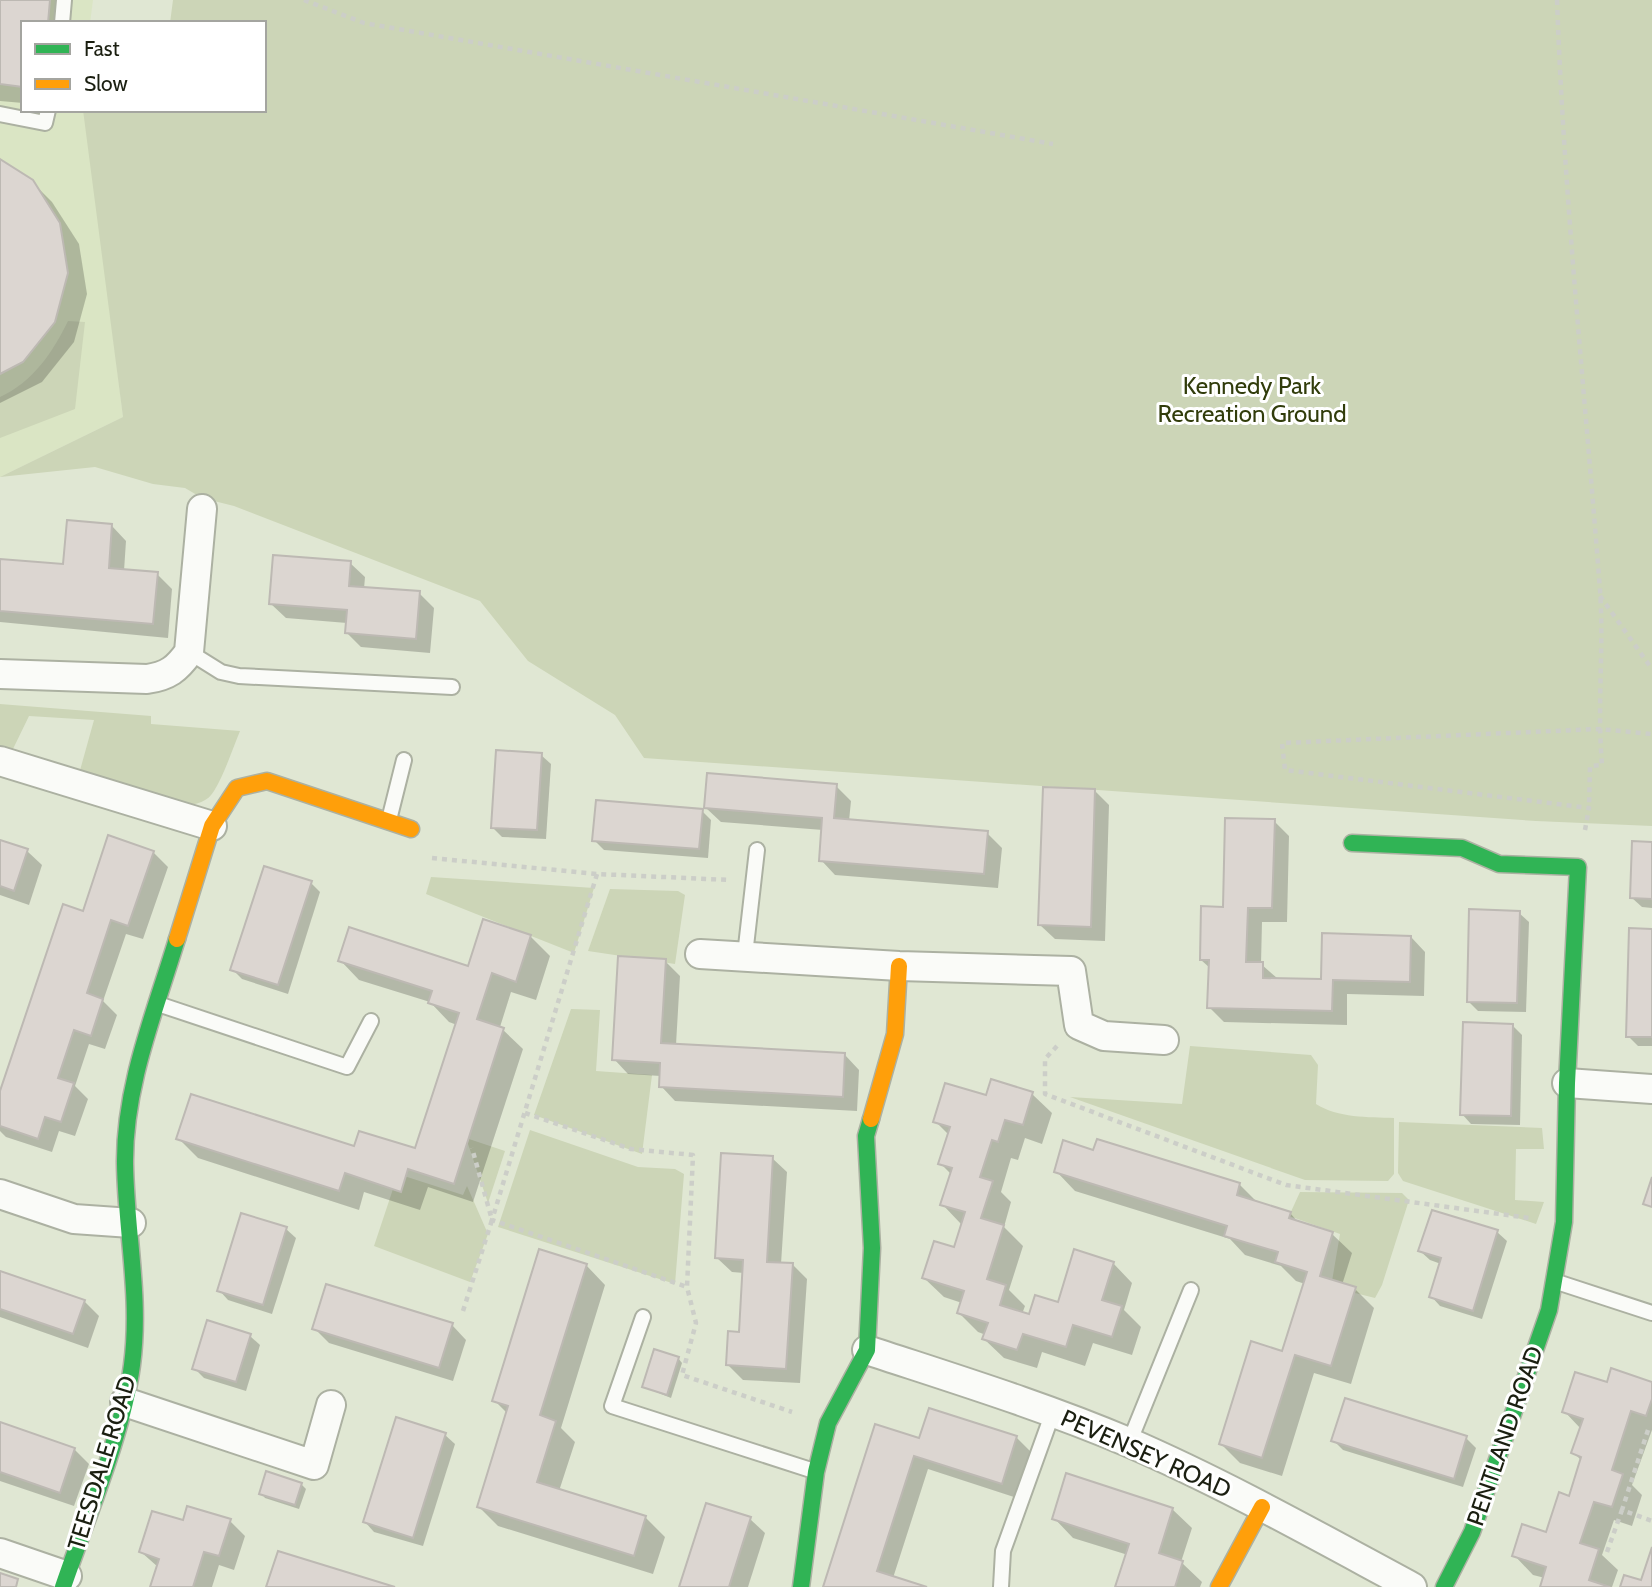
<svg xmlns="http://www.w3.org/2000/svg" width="1652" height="1587" font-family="Cabin,sans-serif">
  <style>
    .built { fill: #dae5c4 }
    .green { fill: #ccd5b7 }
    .shadow { fill: #0003 }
    .building { fill: #dcd6d1; stroke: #bdb9b3; stroke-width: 2 }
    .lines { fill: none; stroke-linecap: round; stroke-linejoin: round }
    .lane-casing { stroke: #acb1a2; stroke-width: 18 }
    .street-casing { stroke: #acb1a2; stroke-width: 32 }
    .fast-casing { stroke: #acb1a2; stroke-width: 19 }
    .slow-casing { stroke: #acb1a2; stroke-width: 19 }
    .path { stroke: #cccec8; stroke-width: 4.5; stroke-dasharray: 5 5; stroke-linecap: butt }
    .lane { stroke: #fafbf8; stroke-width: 14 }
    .street { stroke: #fafbf8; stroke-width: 28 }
    .fast { stroke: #30b455; stroke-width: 16 }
    .slow { stroke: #ff9f0a; stroke-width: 16 }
    .labels { text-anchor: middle; stroke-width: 6; stroke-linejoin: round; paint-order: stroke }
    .park-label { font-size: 24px; fill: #313c0b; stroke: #fff }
    .street-label { font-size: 24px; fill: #1b1f11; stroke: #fff }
  </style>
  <rect width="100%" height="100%" fill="#e0e7d3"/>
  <!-- built -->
  <polygon class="built" points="0,0 93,0 90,23 23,23 23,110 85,110 123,417 0,477"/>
  <!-- green -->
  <g class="green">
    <polygon points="173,0 1652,0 1652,826 1536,821 644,758 615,715 528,661 480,601 234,506 202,498 185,488 153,484 95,467 0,477 123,417 83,110 264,110 264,23 170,23"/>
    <path d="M 68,321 L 85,322 L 75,409 L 0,438 L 0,397 C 33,382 53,352 68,321 Z"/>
    <path d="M 0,704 L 151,716 L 151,724 L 240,731 C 232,750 225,773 214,791 C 193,827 110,785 79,774 L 94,720 L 29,716 L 12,751 L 0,747 Z"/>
    <polygon points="431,877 594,888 574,953 426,894"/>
    <polygon points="610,889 678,891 685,895 675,964 588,951"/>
    <polygon points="571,1009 600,1010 596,1071 652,1075 642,1154 534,1115"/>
    <path d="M 1190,1046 L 1311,1055 L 1318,1065 L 1316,1104 C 1338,1118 1368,1117 1394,1118 L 1394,1174 L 1388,1181 L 1305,1180 L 1070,1097 L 1182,1104 Z"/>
    <polygon points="1399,1122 1542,1128 1544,1149 1516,1149 1515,1200 1544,1202 1536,1224 1403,1181 1398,1173"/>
    <polygon points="530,1130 638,1167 675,1169 684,1174 675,1284 498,1227"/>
    <polygon points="466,1138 505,1151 488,1203"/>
    <polygon points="398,1174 463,1195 467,1186 488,1234 470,1282 374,1246"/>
    <polygon points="1300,1192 1402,1193 1409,1200 1382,1285 1375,1298 1331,1287 1340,1234 1289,1216"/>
  </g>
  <!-- shadow -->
  <g class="shadow">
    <polygon points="0,0 71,0 68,23 23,23 23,103 0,101"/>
    <polygon points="0,161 31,181 52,202 79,244 87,294 74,342 42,382 0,403"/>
    <polygon points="112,526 126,541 124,571 157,574 172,589 168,638 0,622 0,561 65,566"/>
    <polygon points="350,563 365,577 364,589 419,593 434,608 430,653 361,647 347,633 347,623 286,618 271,604"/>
    <polygon points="541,755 551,764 546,839 502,837 492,827"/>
    <polygon points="836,786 851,801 849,821 987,833 1002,848 998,888 835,875 821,860 823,830 721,822 706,808"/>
    <polygon points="1094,790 1109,805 1105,941 1055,939 1040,925"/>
    <polygon points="702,811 711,820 708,858 604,850 594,840"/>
    <polygon points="1274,821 1289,836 1287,922 1262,922 1261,964 1277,978 1323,981 1411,937 1425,952 1424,996 1347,994 1347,1025 1224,1022 1209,1007 1210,968 1201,960 1225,909"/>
    <polygon points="0,841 27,851 42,865 29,905 0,895"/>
    <polygon points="1652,843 1652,908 1642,907 1632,898"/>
    <polygon points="153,852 168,867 143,939 126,934 103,1001 117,1015 105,1049 89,1044 75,1086 88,1099 75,1136 59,1131 52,1152 6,1137 0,1131 0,1097 84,913"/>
    <polygon points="311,883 320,892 288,994 242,979 232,969"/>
    <polygon points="1519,913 1529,922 1526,1012 1478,1011 1468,1001"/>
    <polygon points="1652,931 1652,1046 1638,1046 1628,1036"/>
    <polygon points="530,936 550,956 536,1000 511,992 500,1027 523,1049 473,1202 428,1187 420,1210 364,1192 359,1210 198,1158 178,1138 416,1151 457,1025 449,1022 430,1002 359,980 340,960 469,968"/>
    <polygon points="665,961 680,976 676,1045 845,1055 859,1070 857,1111 675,1101 661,1086 661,1076 628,1074 614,1059"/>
    <polygon points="1513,1026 1522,1035 1520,1125 1471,1124 1462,1114"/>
    <polygon points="1032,1094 1052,1113 1042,1144 1025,1138 1018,1160 1011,1158 1001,1192 1011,1202 1004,1227 1023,1246 1009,1290 1025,1306 1022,1314 1030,1316 1059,1305 1113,1263 1132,1283 1124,1310 1141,1327 1132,1355 1093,1343 1085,1366 1042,1352 1037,1368 1004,1358 984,1339 986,1335 978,1332 959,1313 962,1303 944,1297 924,1278 955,1250 961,1224 942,1204 951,1174 940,1163 949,1135 935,1121 987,1097"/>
    <polygon points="1098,1141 1240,1185 1258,1203 1290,1213 1300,1224 1332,1234 1352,1253 1342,1285 1355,1289 1374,1308 1351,1384 1314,1373 1282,1476 1240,1463 1221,1444 1284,1353 1305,1284 1296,1281 1281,1266 1245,1255 1230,1239 1075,1191 1056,1171 1094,1152"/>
    <polygon points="772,1158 787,1172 781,1264 792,1264 807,1279 800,1383 743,1380 728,1365 740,1334 744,1273 732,1272 717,1258"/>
    <polygon points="286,1229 296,1238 272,1314 228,1300 219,1290"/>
    <polygon points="1497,1232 1507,1241 1482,1319 1440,1306 1431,1296 1441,1264 1430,1260 1420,1251"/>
    <polygon points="586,1265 605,1285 561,1428 575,1442 559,1491 646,1518 665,1537 653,1574 498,1526 479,1507 508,1414 494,1400"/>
    <polygon points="0,1272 84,1301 99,1316 88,1348 0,1317"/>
    <polygon points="452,1325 466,1340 453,1381 329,1343 314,1328"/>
    <polygon points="250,1336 260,1345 246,1391 204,1378 194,1368"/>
    <polygon points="678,1358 682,1363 671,1398 644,1387"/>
    <polygon points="1608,1384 1652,1384 1652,1430 1632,1485 1642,1495 1632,1526 1614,1520 1602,1555 1618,1570 1612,1587 1542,1587 1545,1578 1533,1575 1514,1555 1547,1534 1570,1498 1582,1461 1573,1452 1581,1429 1564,1411"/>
    <polygon points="0,1424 74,1449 89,1464 74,1506 0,1481"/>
    <polygon points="445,1435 455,1444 423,1546 374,1532 365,1522"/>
    <polygon points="1016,1437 1031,1452 1017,1498 928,1469 893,1578 921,1587 825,1587 920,1441"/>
    <polygon points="1466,1438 1476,1448 1463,1487 1343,1450 1333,1440"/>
    <polygon points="301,1484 306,1489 299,1509 265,1498 261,1493"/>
    <polygon points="1172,1509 1192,1528 1181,1562 1202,1582 1200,1587 1117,1587 1128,1555 1073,1538 1054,1518"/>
    <polygon points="750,1519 765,1533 748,1587 681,1587"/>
    <polygon points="230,1521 245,1536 234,1570 219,1565 212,1587 152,1587 158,1567 141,1552 184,1523"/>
  </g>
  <!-- building -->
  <g class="building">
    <polygon points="0,0 50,0 48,23 23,23 23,87 0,84"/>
    <polygon points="0,159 33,180 60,223 68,273 55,322 23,362 0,374"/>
    <polygon points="67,520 112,524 109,568 158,572 153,624 0,611 0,559 63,564"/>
    <polygon points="273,555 351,561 349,586 420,591 416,639 345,633 347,610 269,604"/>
    <polygon points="496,750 542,753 537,830 491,828"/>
    <polygon points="707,773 837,784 834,818 988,831 984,874 819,861 822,818 704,808"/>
    <polygon points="1043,787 1095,789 1091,927 1038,925"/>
    <polygon points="596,800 703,809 699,849 592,841"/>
    <polygon points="1225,818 1275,819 1272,908 1248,908 1246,962 1263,962 1263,978 1321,979 1322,933 1411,936 1410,982 1333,980 1332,1011 1207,1008 1209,960 1200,960 1201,906 1223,907"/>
    <polygon points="108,835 154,851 128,926 111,920 87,993 103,999 91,1036 74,1030 58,1078 74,1083 61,1122 45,1117 38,1139 0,1126 0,1091 63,904 83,911"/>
    <polygon points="0,840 28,849 14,891 0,886"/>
    <polygon points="1632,841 1652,842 1652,899 1630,898"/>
    <polygon points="264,866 312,881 278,985 230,970"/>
    <polygon points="1469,909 1520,911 1517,1003 1467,1002"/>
    <polygon points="483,919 531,935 516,982 492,973 477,1019 504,1028 454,1184 408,1169 401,1192 345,1173 339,1191 176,1139 191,1094 354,1146 359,1131 415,1148 459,1013 428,1003 432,991 338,961 349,927 468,966"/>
    <polygon points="1629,928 1652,929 1652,1037 1626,1037"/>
    <polygon points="618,956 666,959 661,1043 845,1053 843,1097 659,1087 660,1063 612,1060"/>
    <polygon points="1463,1022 1513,1024 1511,1116 1460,1115"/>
    <polygon points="991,1079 1033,1092 1023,1125 1005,1120 998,1142 992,1140 980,1177 993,1181 981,1218 1004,1225 987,1279 1006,1285 1000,1305 1029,1314 1035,1295 1058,1302 1074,1249 1114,1262 1102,1300 1122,1306 1112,1337 1073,1325 1066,1347 1023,1334 1017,1350 982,1339 988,1323 957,1313 964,1291 922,1278 934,1241 954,1247 965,1212 940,1205 952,1168 938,1164 950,1127 933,1122 945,1083 986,1095"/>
    <polygon points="1097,1139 1240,1183 1237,1195 1291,1212 1289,1218 1333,1232 1320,1276 1356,1287 1331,1366 1295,1355 1262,1458 1219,1444 1251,1341 1282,1351 1307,1272 1275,1262 1278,1252 1224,1236 1227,1226 1054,1172 1063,1140 1093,1150"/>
    <polygon points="721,1153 773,1156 767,1262 793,1263 786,1369 726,1365 728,1331 739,1332 743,1260 715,1258"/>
    <polygon points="1652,1177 1652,1207 1643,1204"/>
    <polygon points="1432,1210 1498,1230 1473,1311 1429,1297 1441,1258 1418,1251"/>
    <polygon points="241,1213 287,1227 263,1305 217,1291"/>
    <polygon points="539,1249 587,1264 540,1415 556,1421 537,1482 646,1516 634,1556 477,1507 508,1406 492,1401"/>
    <polygon points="0,1271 85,1300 73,1334 0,1309"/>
    <polygon points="326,1284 453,1323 439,1368 312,1329"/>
    <polygon points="207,1320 251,1334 236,1382 192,1369"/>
    <polygon points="654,1349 679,1357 667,1395 642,1387"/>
    <polygon points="1611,1368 1652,1382 1652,1399 1646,1416 1631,1411 1612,1470 1623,1474 1612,1507 1594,1502 1580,1543 1599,1549 1589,1580 1610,1587 1540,1587 1546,1567 1512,1556 1522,1524 1546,1532 1559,1492 1569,1496 1581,1457 1571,1453 1583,1419 1562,1412 1575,1372 1607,1382"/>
    <polygon points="1345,1398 1467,1436 1454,1479 1331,1441"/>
    <polygon points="929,1408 1017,1436 1002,1484 914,1456 877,1571 927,1587 823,1587 875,1424 919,1438"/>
    <polygon points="396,1417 446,1433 413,1538 363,1522"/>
    <polygon points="0,1422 75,1448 60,1493 0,1472"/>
    <polygon points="266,1471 302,1483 295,1505 259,1494"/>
    <polygon points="1066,1473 1173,1508 1159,1553 1183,1561 1175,1587 1115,1587 1129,1544 1052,1519"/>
    <polygon points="706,1503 751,1517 729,1587 679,1587"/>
    <polygon points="187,1506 231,1519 219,1556 204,1552 193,1587 150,1587 159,1559 139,1552 152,1511 183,1520"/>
    <polygon points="1652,1547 1652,1587 1620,1587 1624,1575 1641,1580"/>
    <polygon points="278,1551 395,1587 266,1587"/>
    <polygon points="0,1573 18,1579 16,1587 0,1587"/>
  </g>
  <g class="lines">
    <defs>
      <g id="lane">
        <polyline points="62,23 64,0"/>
        <polyline points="0,114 45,123 48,110"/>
        <polyline points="189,652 221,672 239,676 452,687"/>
        <polyline points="389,820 404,760"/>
        <polyline points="745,955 757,850"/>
        <polyline points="158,1004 347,1067 371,1021"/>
        <polyline points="1557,1282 1652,1313"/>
        <polyline points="643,1317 612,1406 814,1471"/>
        <polyline points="1129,1443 1191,1290"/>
        <polyline points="1001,1587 1003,1551 1053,1412"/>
      </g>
      <g id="street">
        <path d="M 0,674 L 147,679 C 168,676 177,669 189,652 L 202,509"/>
        <polyline points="0,761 212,826"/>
        <polyline points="700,954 899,966 1071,971 1079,1025 1104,1036 1164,1040"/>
        <polyline points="1567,1083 1652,1089"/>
        <polyline points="0,1194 74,1219 131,1223"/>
        <path d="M 867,1350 C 955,1379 1043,1406 1128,1442 C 1225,1484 1319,1537 1412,1587"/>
        <polyline points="125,1402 314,1465 331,1405"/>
        <polyline points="0,1553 67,1576"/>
      </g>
      <g id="fast">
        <polyline points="1352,843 1462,848 1499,864 1578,867 1567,1083 1564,1222 1549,1310 1472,1532 1444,1587"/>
        <path d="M 63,1587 C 86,1519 123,1434 132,1365 C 141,1297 126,1232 125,1164 C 124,1086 155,1012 177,939"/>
        <polyline points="801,1587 816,1472 828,1423 867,1350 872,1248 866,1136 871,1119"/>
      </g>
      <g id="slow">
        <polyline points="177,939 212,826 237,788 267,781 411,829"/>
        <polyline points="871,1119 895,1034 899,966"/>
        <polyline points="1219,1587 1262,1507"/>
      </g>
    </defs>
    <!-- lane casing -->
    <use href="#lane" class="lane-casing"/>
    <!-- street casing -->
    <use href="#street" class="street-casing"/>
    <!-- fast casing -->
    <use href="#fast" class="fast-casing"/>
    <!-- slow casing -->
    <use href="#slow" class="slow-casing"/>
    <!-- path -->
    <g class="path">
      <polyline points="304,0 364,23 1053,144"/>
      <path d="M 1557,0 C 1564,197 1585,394 1600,590 C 1604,648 1597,707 1602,765 L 1590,766 L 1589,808"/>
      <polyline points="1600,596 1652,669"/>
      <polyline points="1585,830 1589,808 1285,770 1282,743 1599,729 1652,734"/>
      <polyline points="432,858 597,874 730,880"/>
      <polyline points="597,874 492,1220 687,1287"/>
      <polyline points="1057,1046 1045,1059 1045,1094 1286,1185 1529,1218"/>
      <polyline points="525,1113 631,1149 693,1155 687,1287 696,1323 682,1375 792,1412"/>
      <polyline points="463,1311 492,1220 472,1148"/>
      <polyline points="1648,1430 1622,1510 1652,1521"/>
      <polyline points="1607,1552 1622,1510"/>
    </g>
    <!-- lane -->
    <use href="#lane" class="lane"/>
    <!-- street -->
    <use href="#street" class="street"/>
    <!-- fast -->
    <use href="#fast" class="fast"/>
    <!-- slow -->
    <use href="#slow" class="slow"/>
  </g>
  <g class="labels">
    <!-- park labels -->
    <g class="park-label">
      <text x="1252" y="394">Kennedy Park<tspan x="1252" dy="28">Recreation Ground</tspan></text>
    </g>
    <!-- street labels -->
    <g class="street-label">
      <text transform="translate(1505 1436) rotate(-71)" y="8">PENTLAND ROAD</text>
      <text transform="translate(1146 1454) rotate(24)" y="8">PEVENSEY ROAD</text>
      <text transform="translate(102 1463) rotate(-73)" y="8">TEESDALE ROAD</text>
    </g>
  </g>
  <!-- legend -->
  <rect x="21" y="21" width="245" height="91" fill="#ffffff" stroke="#a4a5a0" stroke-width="2"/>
  <rect x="35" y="44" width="35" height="10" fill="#30b455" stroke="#a4a5a0" stroke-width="2"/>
  <text x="84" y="56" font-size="21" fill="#1b1f11">Fast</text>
  <rect x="35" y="79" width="35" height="10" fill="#ff9f0a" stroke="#a4a5a0" stroke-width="2"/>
  <text x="84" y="91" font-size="21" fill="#1b1f11">Slow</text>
</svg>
